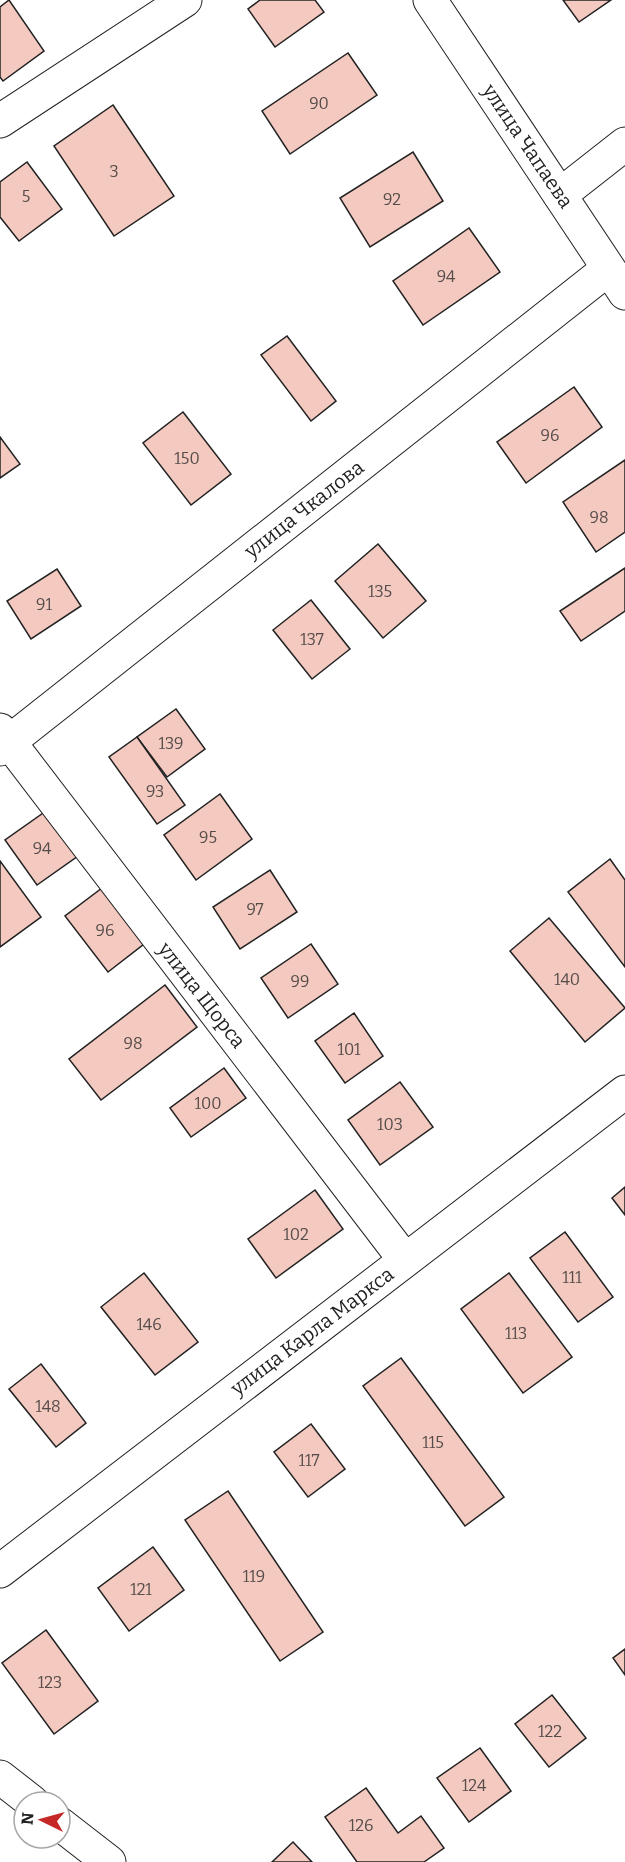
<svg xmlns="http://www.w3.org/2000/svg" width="625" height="1862" font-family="Bitter,serif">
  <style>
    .building { fill: #f3c9c0; stroke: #222; stroke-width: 1.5 }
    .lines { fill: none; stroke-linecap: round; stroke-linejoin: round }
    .minor-casing { stroke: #222; stroke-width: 35 }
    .tertiary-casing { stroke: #222; stroke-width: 35 }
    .minor { stroke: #fff; stroke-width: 33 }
    .tertiary { stroke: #fff; stroke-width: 33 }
    .labels { text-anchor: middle; stroke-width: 4.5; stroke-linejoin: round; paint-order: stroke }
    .number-label { font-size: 16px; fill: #564c4a }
    .street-label { font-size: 20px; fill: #222; stroke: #fff }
  </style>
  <rect width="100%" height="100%" fill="#fff"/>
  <!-- building -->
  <g class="building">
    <polygon points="9,0 44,51 3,81 0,77 0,7"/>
    <polygon points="260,0 315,0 324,12 275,47 248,9"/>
    <polygon points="563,0 611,0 579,22"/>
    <polygon points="348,53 377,95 290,154 262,111"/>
    <polygon points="113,105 174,196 114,236 54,146"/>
    <polygon points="413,152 443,201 370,247 340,198"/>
    <polygon points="27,162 62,209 19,241 0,217 0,182"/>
    <polygon points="469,228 500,272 423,325 393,281"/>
    <polygon points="287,336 336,401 311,421 261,355"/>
    <polygon points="574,387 602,427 526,483 497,442"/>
    <polygon points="183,412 231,474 191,505 143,443"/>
    <polygon points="0,437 20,464 0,478"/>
    <polygon points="625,460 625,532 596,552 563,502"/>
    <polygon points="378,544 426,601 383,638 335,581"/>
    <polygon points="625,568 625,611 581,641 560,611"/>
    <polygon points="57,569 81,606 31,639 7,601"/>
    <polygon points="311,600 350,649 312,679 273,630"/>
    <polygon points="176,709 205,749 167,777 137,737"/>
    <polygon points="137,737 185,805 157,824 109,757"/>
    <polygon points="220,794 252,839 196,880 164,835"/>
    <polygon points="46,811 78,856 37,885 5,840"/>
    <polygon points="610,859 625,880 625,967 568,892"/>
    <polygon points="0,861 41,917 0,947"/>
    <polygon points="270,870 297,912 240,949 213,907"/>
    <polygon points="102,888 144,944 108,972 65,916"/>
    <polygon points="549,918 625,1008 585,1042 510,951"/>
    <polygon points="311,944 338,984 288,1018 261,978"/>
    <polygon points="165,985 197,1027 101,1100 69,1059"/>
    <polygon points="354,1013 383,1056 345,1083 315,1041"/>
    <polygon points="224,1068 246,1098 191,1137 170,1108"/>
    <polygon points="400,1082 433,1127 380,1165 348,1120"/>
    <polygon points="625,1187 625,1215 612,1198"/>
    <polygon points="315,1190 343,1229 276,1278 248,1239"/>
    <polygon points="565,1232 613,1297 578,1322 530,1258"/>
    <polygon points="144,1273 198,1342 155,1375 101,1307"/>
    <polygon points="509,1273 572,1357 523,1393 461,1309"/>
    <polygon points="401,1358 504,1497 465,1526 363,1386"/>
    <polygon points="41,1364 86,1423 56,1447 9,1389"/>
    <polygon points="311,1424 345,1469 308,1497 274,1452"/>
    <polygon points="228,1491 323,1632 280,1661 185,1520"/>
    <polygon points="153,1547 184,1590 129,1631 98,1588"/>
    <polygon points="46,1630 98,1701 54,1734 2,1663"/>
    <polygon points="625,1649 625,1675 613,1658"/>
    <polygon points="552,1695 586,1738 549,1767 515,1724"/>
    <polygon points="480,1748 511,1791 469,1822 437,1778"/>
    <polygon points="366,1788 398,1833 421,1816 444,1848 424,1862 357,1862 325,1817"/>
    <polygon points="293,1842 312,1862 272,1862"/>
  </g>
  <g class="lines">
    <defs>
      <g id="minor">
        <polyline points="0,121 185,0"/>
        <polyline points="560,195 625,144"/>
        <polyline points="0,730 405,1260"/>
        <polyline points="0,749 608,269"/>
        <polyline points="0,1571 625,1092"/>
        <polyline points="0,1777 32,1802"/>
        <polyline points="60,1824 109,1862"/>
      </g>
      <polyline id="tertiary" points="430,0 625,293"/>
    </defs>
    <!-- minor casing -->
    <use href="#minor" class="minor-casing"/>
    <!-- tertiary casing -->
    <use href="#tertiary" class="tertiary-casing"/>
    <!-- minor -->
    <use href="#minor" class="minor"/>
    <!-- tertiary -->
    <use href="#tertiary" class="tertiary"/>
  </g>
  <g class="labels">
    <!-- number labels -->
    <g class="number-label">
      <text x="319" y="109">90</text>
      <text x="114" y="177">3</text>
      <text x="26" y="202">5</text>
      <text x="392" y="205">92</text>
      <text x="446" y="282">94</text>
      <text x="550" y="441">96</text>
      <text x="187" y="464">150</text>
      <text x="599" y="523">98</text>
      <text x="380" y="597">135</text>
      <text x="44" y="610">91</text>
      <text x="312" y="645">137</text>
      <text x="171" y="749">139</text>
      <text x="155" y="797">93</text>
      <text x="208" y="843">95</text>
      <text x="42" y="854">94</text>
      <text x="255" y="915">97</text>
      <text x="105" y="936">96</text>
      <text x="567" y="985">140</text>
      <text x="300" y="987">99</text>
      <text x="133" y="1049">98</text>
      <text x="349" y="1055">101</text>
      <text x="208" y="1109">100</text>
      <text x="390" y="1130">103</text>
      <text x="296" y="1240">102</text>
      <text x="572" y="1283">111</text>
      <text x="149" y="1330">146</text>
      <text x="516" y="1339">113</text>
      <text x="48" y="1412">148</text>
      <text x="433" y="1448">115</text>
      <text x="309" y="1466">117</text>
      <text x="254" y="1582">119</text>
      <text x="141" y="1595">121</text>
      <text x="50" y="1688">123</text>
      <text x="550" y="1737">122</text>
      <text x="474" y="1791">124</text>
      <text x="361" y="1831">126</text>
    </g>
    <!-- street labels -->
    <g class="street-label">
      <text transform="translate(528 146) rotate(56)" y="7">улица Чапаева</text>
      <text transform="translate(304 509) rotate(-38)" y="7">улица Чкалова</text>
      <text transform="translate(202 995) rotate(52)" y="7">улица Щорса</text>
      <text transform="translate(312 1331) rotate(-37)" y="7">улица Карла Маркса</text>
    </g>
  </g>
  <!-- north arrow -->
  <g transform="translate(42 1820) rotate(275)"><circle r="28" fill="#ffffff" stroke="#a7a7a7" stroke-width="1.5"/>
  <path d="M0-4.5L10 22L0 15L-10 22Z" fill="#c62828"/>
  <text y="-9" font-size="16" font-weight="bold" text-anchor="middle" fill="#222222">N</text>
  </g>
</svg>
